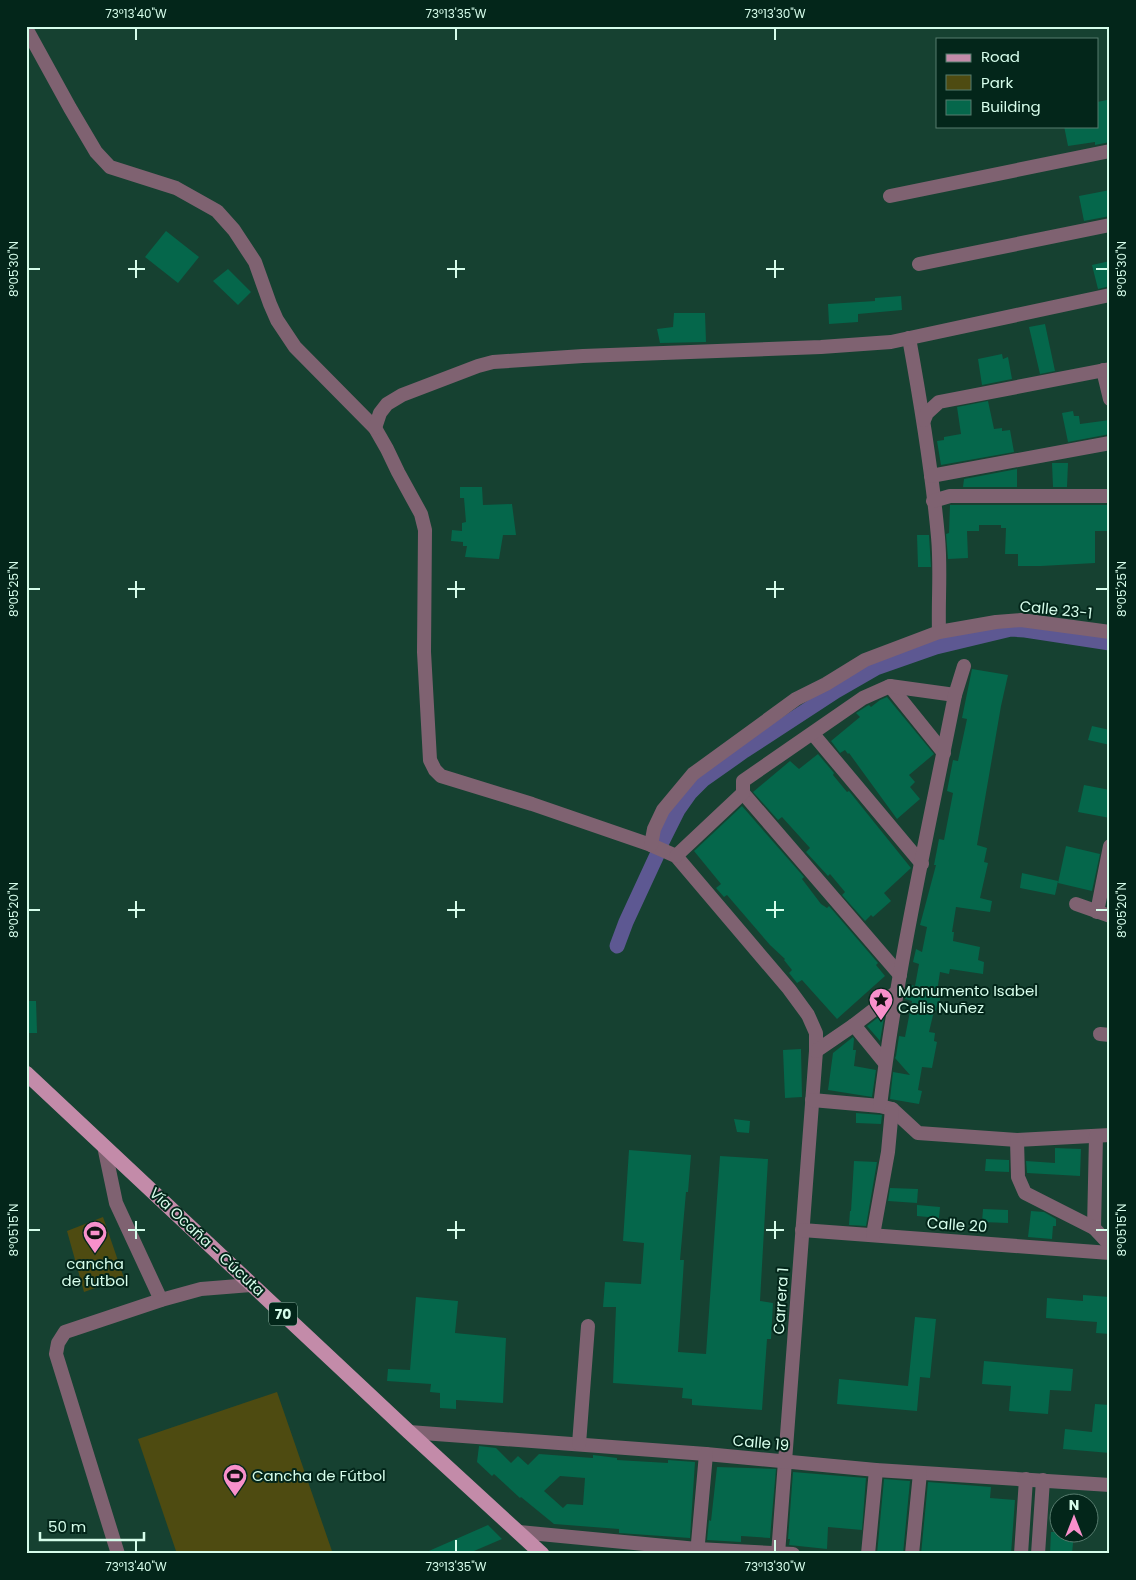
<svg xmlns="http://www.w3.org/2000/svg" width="1136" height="1580" font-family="Poppins,sans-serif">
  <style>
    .green { fill: #4e4b11 }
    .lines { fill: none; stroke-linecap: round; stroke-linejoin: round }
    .canal { stroke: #5d5892; stroke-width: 15 }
    .building { fill: #05674b; fill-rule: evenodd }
    .minor { stroke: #7f6271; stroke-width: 14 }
    .major { stroke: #c38ba9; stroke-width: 15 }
    .ticks { fill: none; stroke: #d6fdeb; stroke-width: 2 }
    .labels { text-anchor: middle; stroke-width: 4; stroke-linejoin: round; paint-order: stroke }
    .shield { fill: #03261a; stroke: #97bcac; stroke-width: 1 }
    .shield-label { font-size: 14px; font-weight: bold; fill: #d6fdeb }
    .street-label { font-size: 15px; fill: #d6fdeb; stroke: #03261a }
    .poi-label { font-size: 15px; fill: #d6fdeb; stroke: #03261a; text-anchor: start }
    .neatline { fill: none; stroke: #d6fdeb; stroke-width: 2 }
    .ticks-label { font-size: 12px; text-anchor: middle; fill: #d6fdeb }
  </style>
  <rect width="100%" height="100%" fill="#164131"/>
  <!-- green -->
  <g class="green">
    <polygon points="103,1217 124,1278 84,1292 67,1231"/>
    <polygon points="277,1392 333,1554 177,1554 138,1439"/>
  </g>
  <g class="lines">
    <!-- canal -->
    <g class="canal">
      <polyline points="661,844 678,810 690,793 703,780 744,751 836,691 876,668 936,647 1011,629 1025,630 1110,643"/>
      <polyline points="617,946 626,922 657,855"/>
    </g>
  </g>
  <!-- building -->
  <g class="building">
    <polygon points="1107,100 1110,119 1110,142 1095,145 1095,142 1068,146 1064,126 1097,126 1097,102"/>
    <polygon points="1110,190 1110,216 1084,221 1079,196"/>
    <polygon points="166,231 199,257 178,283 145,257"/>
    <polygon points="1110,261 1110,286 1098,289 1092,265"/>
    <polygon points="228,269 251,292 238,305 213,281"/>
    <polygon points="901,296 902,310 858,314 858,322 829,324 828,304 875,301 875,298"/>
    <polygon points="674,313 705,313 706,342 660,343 657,329 673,327"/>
    <polygon points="1045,324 1055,371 1040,374 1029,327"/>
    <polygon points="1002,354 1003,359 1008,357 1012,379 982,385 978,359"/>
    <polygon points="988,401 994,429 1002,428 1002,431 1010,430 1014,452 941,465 937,441 944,440 944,437 961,434 957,407"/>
    <polygon points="1073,411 1074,416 1079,416 1080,424 1110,420 1110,434 1068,442 1062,413"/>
    <polygon points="1052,463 1068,463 1067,487 1053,487"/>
    <polygon points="1017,469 1017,487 963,487 964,479"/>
    <polygon points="460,487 482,487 483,505 512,504 516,535 503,535 499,559 465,557 467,546 463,546 463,542 451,541 452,530 462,531 462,523 466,522 464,498 460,498"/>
    <polygon points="950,505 1110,505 1110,531 1095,531 1095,563 1041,566 1018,566 1018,554 1005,554 1006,528 1001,528 1001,525 979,525 979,531 967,531 968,558 948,559 946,534 949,533"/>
    <polygon points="917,535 929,535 931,567 918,567"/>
    <polygon points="972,669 1008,675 1001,706 977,845 987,848 984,862 988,863 980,898 992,901 990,912 956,907 952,932 954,932 953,941 980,947 978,960 984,962 983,974 950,969 949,974 940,972 937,992 941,993 939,1005 937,1005 936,1011 934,1011 929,1032 935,1033 934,1041 937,1042 932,1068 922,1067 918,1090 922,1091 919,1104 890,1099 893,1072 910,1075 895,1058 896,1056 899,1036 905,1037 912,1001 905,999 906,989 911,985 915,986 919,964 913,962 916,949 922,952 927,927 920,925 936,865 934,865 939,839 944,840 953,793 947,791 953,760 958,761 967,719 962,718"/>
    <polygon points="887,697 934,754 909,775 915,782 910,787 920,799 897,819 849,753 848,754 845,750 840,753 831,741 860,717 856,713 867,706 869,705 871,707 880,700"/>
    <polygon points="1092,726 1110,730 1110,745 1088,740"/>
    <polygon points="818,754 834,773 833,775 847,792 849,791 911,868 884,893 891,901 873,917 871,915 865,921 842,895 845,892 830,874 828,876 806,852 810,848 782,817 778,820 753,792 790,761 799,769"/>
    <polygon points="1084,785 1110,790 1110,818 1078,812"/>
    <polygon points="742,806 804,877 802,879 821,904 827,908 829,906 878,963 876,965 885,976 837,1019 802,980 797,983 789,973 792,970 784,960 785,959 770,945 727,895 724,897 716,888 721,884 694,851"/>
    <polygon points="1066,846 1100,854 1092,891 1058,883"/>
    <polygon points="1022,873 1058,881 1055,895 1020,888"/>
    <polygon points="26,1001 36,1001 37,1033 26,1033"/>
    <polygon points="885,1012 880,1041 867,1026"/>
    <polygon points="853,1037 854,1039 853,1050 856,1050 854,1066 876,1070 872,1097 828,1090 833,1053"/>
    <polygon points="801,1049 802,1097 785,1098 783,1050"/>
    <polygon points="856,1113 882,1115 881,1124 856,1123"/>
    <polygon points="734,1119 750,1121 749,1133 737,1132"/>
    <polygon points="1055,1148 1081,1149 1080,1176 1027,1173 1026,1161 1055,1163"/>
    <polygon points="629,1150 691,1155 688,1192 686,1192 680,1260 684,1260 678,1352 706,1354 720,1156 768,1159 760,1301 773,1303 771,1339 767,1339 762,1410 692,1405 692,1399 682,1398 683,1388 613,1383 616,1307 603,1307 605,1282 641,1284 644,1243 623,1241"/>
    <polygon points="986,1159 1009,1160 1009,1172 985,1171"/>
    <polygon points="854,1161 877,1162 866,1226 849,1225 850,1211 851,1211"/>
    <polygon points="890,1188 918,1189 917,1203 888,1201"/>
    <polygon points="917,1205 940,1207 939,1218 917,1216"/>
    <polygon points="983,1209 1008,1210 1008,1223 982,1222"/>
    <polygon points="1031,1211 1044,1212 1056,1219 1056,1226 1053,1226 1052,1239 1028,1237"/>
    <polygon points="1083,1295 1110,1297 1110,1334 1096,1333 1097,1322 1046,1318 1047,1298 1083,1301"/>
    <polygon points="416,1297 458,1301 455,1333 506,1338 503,1403 456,1400 456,1409 440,1408 440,1393 430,1392 431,1384 387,1381 388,1369 410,1370"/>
    <polygon points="915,1317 936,1319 930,1378 920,1377 917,1411 837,1404 839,1379 908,1386"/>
    <polygon points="984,1361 1073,1369 1071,1391 1050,1390 1048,1414 1009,1411 1011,1386 982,1384"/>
    <polygon points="1095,1404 1110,1405 1110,1453 1063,1449 1065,1429 1092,1432"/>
    <path d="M 479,1446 L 496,1448 L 511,1463 L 518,1456 L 528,1465 L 539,1454 L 593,1458 L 593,1455 L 617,1458 L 617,1460 L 668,1463 L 668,1460 L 695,1462 L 690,1538 L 619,1533 L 619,1529 L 554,1524 L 521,1497 L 520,1498 L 494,1474 L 492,1476 L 477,1462 ZM 560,1476 L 585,1478 L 583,1505 L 567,1504 L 563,1508 L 544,1491 Z"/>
    <polygon points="717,1467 776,1469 770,1538 741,1536 741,1542 707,1540 709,1520 711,1521"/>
    <polygon points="793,1472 866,1478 862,1530 828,1527 827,1549 789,1545 790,1539 788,1539"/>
    <polygon points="884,1479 910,1481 903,1554 877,1554"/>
    <polygon points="928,1482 991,1487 990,1498 1015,1500 1011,1554 921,1554"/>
    <polygon points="488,1525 502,1539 474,1551 475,1554 422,1554"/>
    <polygon points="1051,1532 1074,1532 1072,1554 1050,1554"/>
  </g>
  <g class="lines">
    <!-- minor -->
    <g class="minor">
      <polyline points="26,28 70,108 96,152 110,167 176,188 217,211 234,230 255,262 270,304 277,320 295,347 375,428 387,449 398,472 421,514 425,530 424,652 430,760 435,770 441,776 532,804 651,845 676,856 789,989 808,1015 816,1033 816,1051 778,1554"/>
      <polyline points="890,196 1110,151"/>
      <polyline points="919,264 1110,225"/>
      <path d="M 909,338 C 921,404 932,470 938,537 C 941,569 938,600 939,632"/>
      <polyline points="1103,370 1110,399"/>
      <polyline points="924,420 927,413 939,402 1110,369"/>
      <polyline points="375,428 380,413 387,404 402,395 478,366 493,362 583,356 821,347 891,342 1110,295"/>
      <polyline points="931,476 1110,443"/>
      <polyline points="933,501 950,496 1110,496"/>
      <polyline points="890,686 944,753"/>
      <polyline points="813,734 922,864"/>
      <polyline points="743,793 900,975"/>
      <polyline points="651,845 654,829 663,810 693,774 796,699 826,684 865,660 939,632 996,622 1021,620 1110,632"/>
      <polyline points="676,856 743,793 743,781 863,698 890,686 955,695"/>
      <polyline points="1076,904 1110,916"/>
      <polyline points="1097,912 1110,846"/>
      <polyline points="854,1025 885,1063"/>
      <polyline points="1100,1034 1110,1035"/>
      <polyline points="816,1051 854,1025 898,991"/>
      <polyline points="812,1100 880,1106 892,1109 918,1133 1017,1140 1110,1135"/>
      <path d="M 880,1106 C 897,968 928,831 955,695 L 964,666"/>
      <polyline points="1096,1136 1094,1228 1110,1245"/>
      <polyline points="1017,1140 1018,1177 1025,1193 1094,1228"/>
      <polyline points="104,1146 116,1203 161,1300"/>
      <polyline points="802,1230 1110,1253"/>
      <polyline points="873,1235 888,1152 892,1109"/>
      <polyline points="409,1432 706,1454 876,1470 1110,1485"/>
      <polyline points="579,1444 588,1326"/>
      <polyline points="519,1532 697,1549 793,1554"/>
      <polyline points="118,1554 56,1354 58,1343 65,1332 161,1300 201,1289 251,1285"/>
      <polyline points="697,1554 706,1454"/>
      <polyline points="868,1554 876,1470"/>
      <polyline points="912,1554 920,1473"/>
      <polyline points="1021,1554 1026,1479"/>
      <polyline points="1038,1554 1043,1480"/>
    </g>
    <!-- major -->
    <polyline class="major" points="26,1073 409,1432 542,1554"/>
  </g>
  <!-- ticks -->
  <path class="ticks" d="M 136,28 L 136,40M 456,28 L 456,40M 775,28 L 775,40M 136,260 L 136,278M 456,260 L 456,278M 775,260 L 775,278M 28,269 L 40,269M 128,269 L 145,269M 447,269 L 465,269M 766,269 L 784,269M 1096,269 L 1108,269M 136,581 L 136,598M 456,581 L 456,598M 775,581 L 775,598M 28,589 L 40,589M 128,589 L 145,589M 447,589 L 465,589M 766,589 L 784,589M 1096,589 L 1108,589M 136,901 L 136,918M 456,901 L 456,918M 775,901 L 775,918M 28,910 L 40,910M 128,910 L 145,910M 447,910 L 465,910M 766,910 L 784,910M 1096,910 L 1108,910M 136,1221 L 136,1239M 456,1221 L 456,1239M 775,1221 L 775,1239M 28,1230 L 40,1230M 128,1230 L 145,1230M 447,1230 L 465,1230M 766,1230 L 784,1230M 1096,1230 L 1108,1230M 136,1540 L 136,1552M 456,1540 L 456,1552M 775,1540 L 775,1552"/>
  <!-- icons -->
  <defs>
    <symbol id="sight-pin" viewBox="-11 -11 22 30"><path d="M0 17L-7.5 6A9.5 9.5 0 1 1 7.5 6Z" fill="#f890cb" stroke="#03261a"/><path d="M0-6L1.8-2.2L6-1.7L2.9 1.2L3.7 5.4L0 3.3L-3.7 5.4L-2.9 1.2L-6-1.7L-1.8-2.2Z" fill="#111"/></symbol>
    <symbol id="stadium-pin" viewBox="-11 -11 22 30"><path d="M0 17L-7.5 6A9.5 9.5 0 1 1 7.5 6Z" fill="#f890cb" stroke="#03261a"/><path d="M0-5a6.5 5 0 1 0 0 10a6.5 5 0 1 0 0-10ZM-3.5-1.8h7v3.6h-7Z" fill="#111"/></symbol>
  </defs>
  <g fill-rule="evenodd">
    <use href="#sight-pin" x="867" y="986" width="28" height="38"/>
    <use href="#stadium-pin" x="81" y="1219" width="28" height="38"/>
    <use href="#stadium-pin" x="221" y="1462" width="28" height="38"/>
  </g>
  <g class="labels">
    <!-- shield labels -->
    <rect class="shield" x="269" y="1302.5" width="28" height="23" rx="4"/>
    <g class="shield-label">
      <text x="283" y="1319">70</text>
    </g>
    <!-- street labels -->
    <g class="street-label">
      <text transform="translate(1056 610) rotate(6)" y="5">Calle 23-1</text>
      <text transform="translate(957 1225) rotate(4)" y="5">Calle 20</text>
      <text transform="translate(207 1242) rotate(43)" y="5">Vía Ocaña - Cúcuta</text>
      <text transform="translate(781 1301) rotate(-86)" y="5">Carrera 1</text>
      <text transform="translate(761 1443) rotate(5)" y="5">Calle 19</text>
    </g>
    <!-- poi labels -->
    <g class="poi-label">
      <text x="898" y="996">Monumento Isabel<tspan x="898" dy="17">Celis Nuñez</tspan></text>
      <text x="95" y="1269" text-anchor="middle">cancha<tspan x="95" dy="17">de futbol</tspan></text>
      <text x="252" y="1481">Cancha de Fútbol</text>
    </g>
  </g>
  <!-- border -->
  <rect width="1136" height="1580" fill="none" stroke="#03261a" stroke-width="55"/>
  <!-- legend -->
  <rect x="936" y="38" width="162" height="90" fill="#03261a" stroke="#577c6e"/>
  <rect x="946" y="54" width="25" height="8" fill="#c38ba9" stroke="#577c6e"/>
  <text x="981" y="62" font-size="15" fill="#d6fdeb">Road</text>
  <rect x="946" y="75" width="25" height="15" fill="#4e4b11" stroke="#577c6e"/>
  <text x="981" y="88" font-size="15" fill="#d6fdeb">Park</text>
  <rect x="946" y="100" width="25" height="15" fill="#05674b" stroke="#577c6e"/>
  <text x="981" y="112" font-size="15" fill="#d6fdeb">Building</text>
  <!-- north arrow -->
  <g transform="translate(1074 1518)"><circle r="24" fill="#03261a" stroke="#577c6e"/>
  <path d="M0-4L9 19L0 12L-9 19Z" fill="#f890cb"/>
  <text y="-8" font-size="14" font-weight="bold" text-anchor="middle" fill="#d6fdeb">N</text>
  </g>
  <!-- scale -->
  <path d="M40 1532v8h104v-8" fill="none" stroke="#d6fdeb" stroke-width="2.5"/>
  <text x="48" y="1532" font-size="15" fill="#d6fdeb" stroke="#03261a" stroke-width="4" paint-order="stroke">50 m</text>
  <rect x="28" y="28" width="1080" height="1524" class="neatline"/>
  <g class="ticks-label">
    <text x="136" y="18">73°13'40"W</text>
    <text x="456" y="18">73°13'35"W</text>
    <text x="775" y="18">73°13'30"W</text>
    <text transform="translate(14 269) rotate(-90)" y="4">8°05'30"N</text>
    <text transform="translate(1122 269) rotate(-90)" y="4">8°05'30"N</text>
    <text transform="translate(14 589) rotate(-90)" y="4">8°05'25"N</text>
    <text transform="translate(1122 589) rotate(-90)" y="4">8°05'25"N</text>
    <text transform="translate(14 910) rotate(-90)" y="4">8°05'20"N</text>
    <text transform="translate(1122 910) rotate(-90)" y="4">8°05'20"N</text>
    <text transform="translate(14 1230) rotate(-90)" y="4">8°05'15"N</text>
    <text transform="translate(1122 1230) rotate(-90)" y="4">8°05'15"N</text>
    <text x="136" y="1571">73°13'40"W</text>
    <text x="456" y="1571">73°13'35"W</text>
    <text x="775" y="1571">73°13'30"W</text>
  </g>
</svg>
